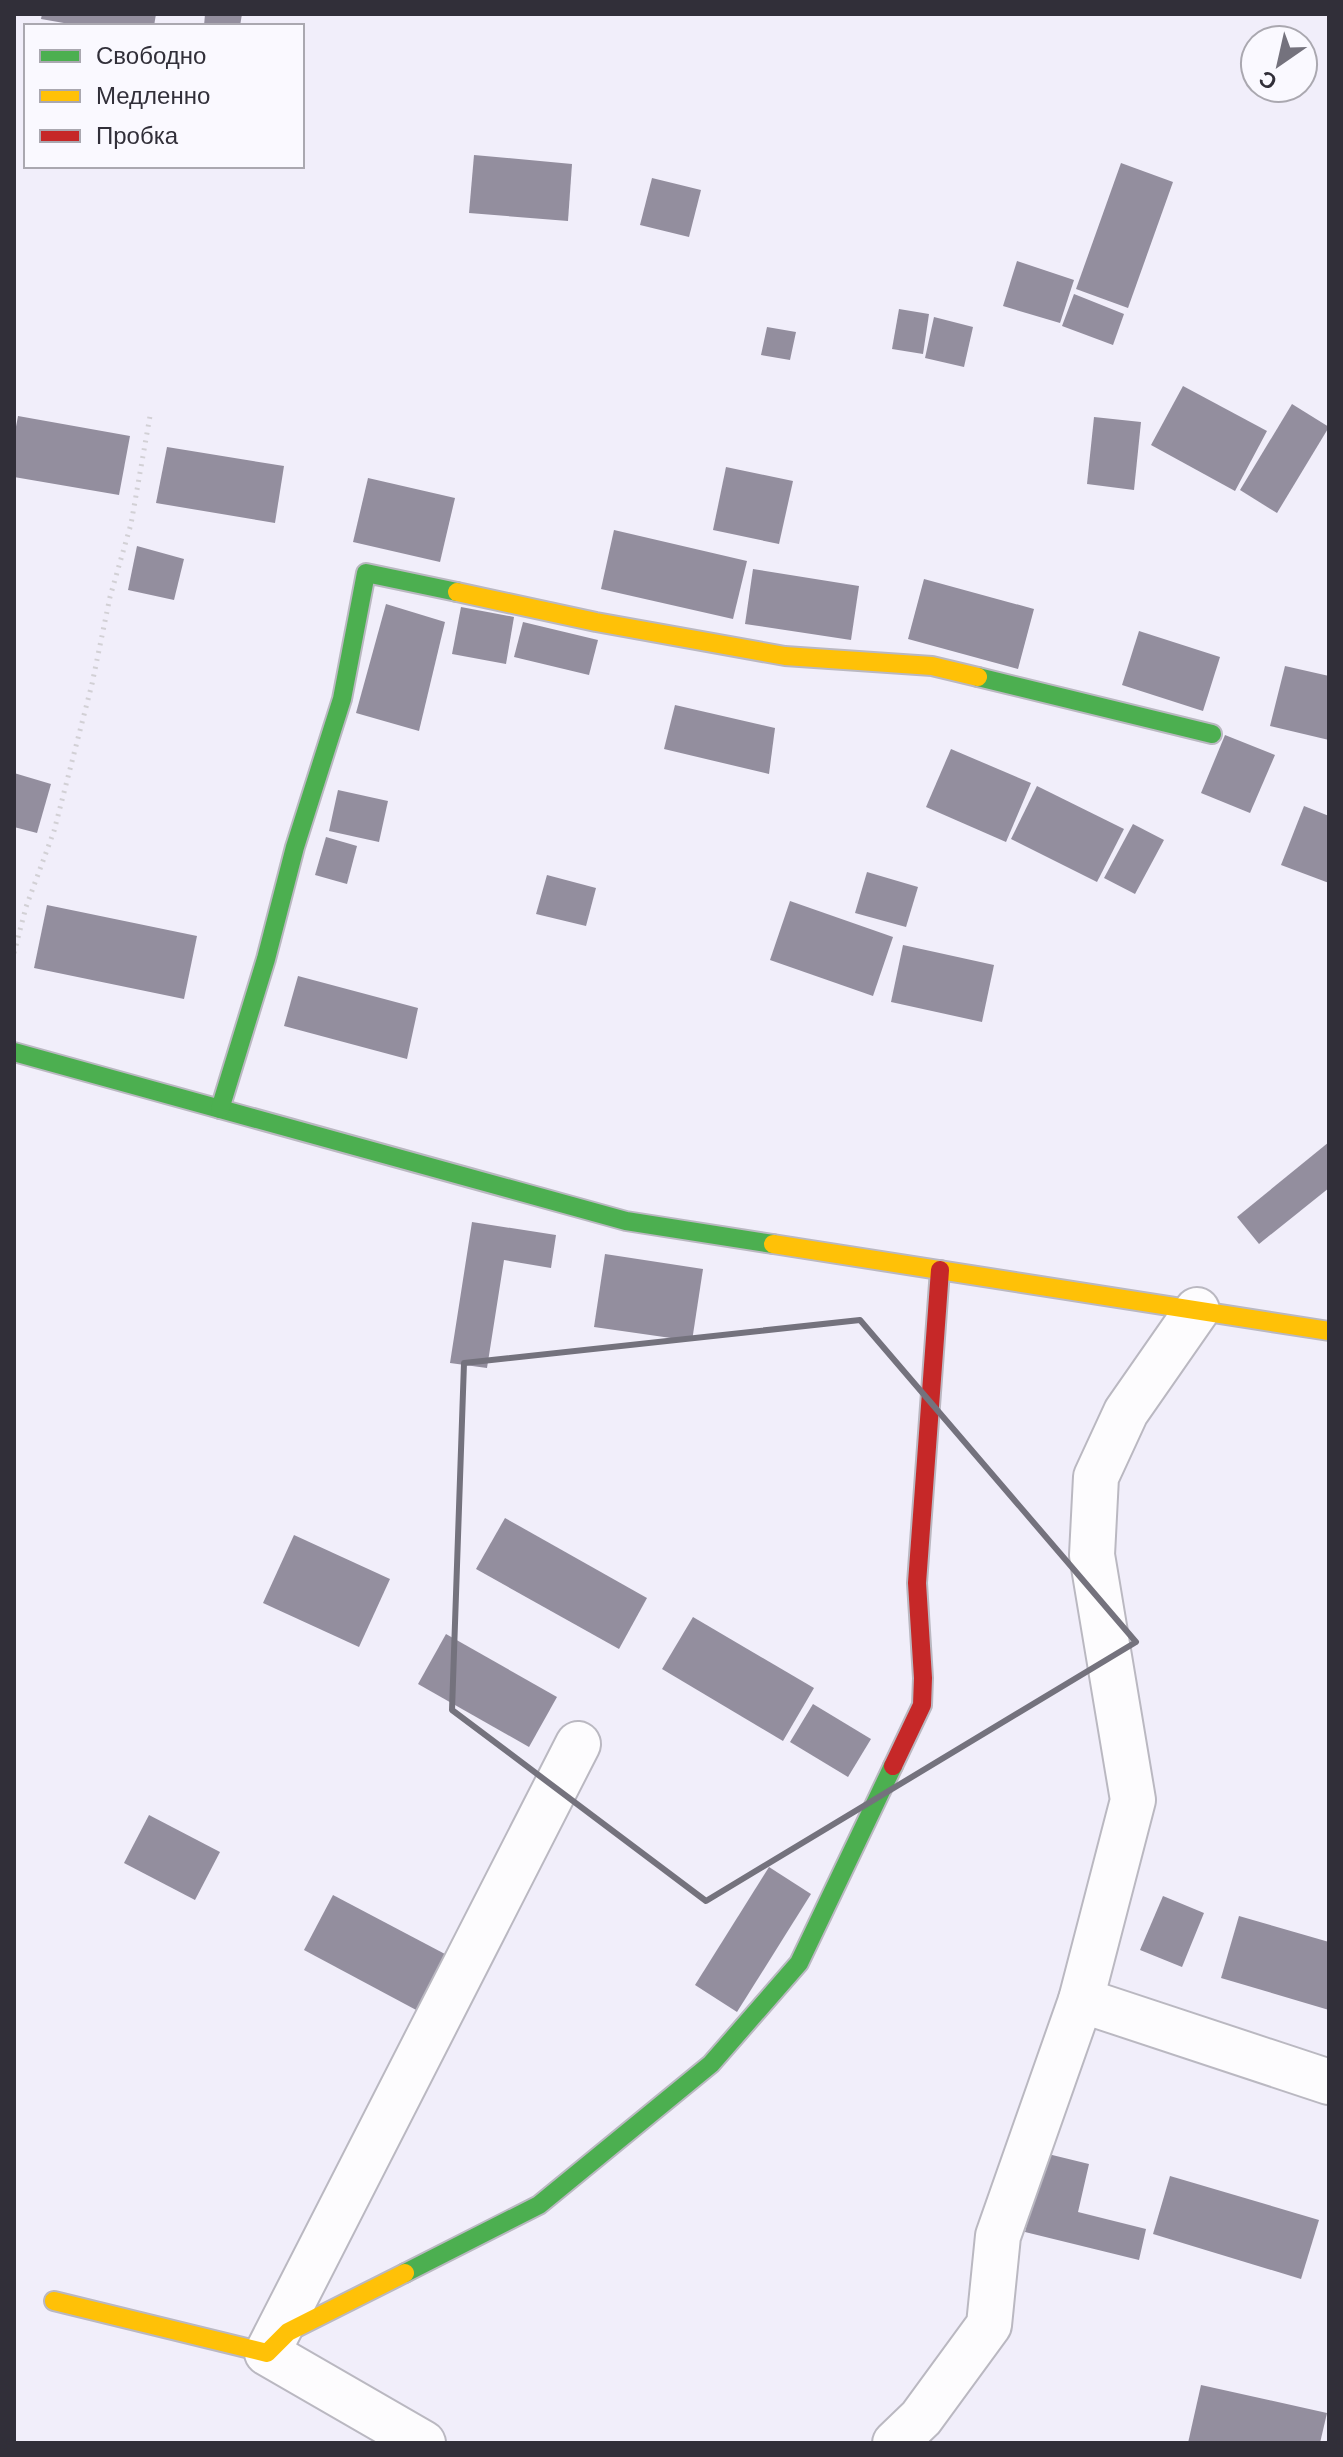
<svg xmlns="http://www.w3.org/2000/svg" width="1343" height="2457" font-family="'DM Sans',sans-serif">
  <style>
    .building { fill: #938e9e }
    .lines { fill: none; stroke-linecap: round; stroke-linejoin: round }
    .street-casing { stroke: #bab8c1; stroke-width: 48 }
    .fast-casing { stroke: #bab8c1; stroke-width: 22 }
    .slow-casing { stroke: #bab8c1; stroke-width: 22 }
    .jam-casing { stroke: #bab8c1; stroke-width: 22 }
    .path { stroke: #d2d0d5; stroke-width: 5; stroke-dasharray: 2 6; stroke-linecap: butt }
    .street { stroke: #fdfcfe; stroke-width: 44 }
    .fast { stroke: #4caf50; stroke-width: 18 }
    .slow { stroke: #ffc107; stroke-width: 18 }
    .jam { stroke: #c62828; stroke-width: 18 }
    .marked { fill: none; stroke: #74727d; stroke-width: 6; stroke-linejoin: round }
  </style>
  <rect width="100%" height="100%" fill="#f1eefa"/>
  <!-- building -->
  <g class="building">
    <polygon points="42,14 156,14 154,26 81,26 41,19"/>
    <polygon points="205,14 242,14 240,26 204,26"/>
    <polygon points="474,155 572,164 568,221 469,213"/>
    <polygon points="1121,163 1173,182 1128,308 1076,289"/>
    <polygon points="652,178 701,190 689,237 640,225"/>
    <polygon points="1017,261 1074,280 1060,323 1003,306"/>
    <polygon points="1074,294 1124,314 1113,345 1062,326"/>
    <polygon points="899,309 929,314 923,354 892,349"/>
    <polygon points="934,317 973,327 964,367 925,358"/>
    <polygon points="767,327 796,332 790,360 761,355"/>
    <polygon points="1183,386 1267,431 1235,491 1151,445"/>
    <polygon points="1292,404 1329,427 1277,513 1240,490"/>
    <polygon points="18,416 130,436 119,495 14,477 14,437"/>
    <polygon points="1094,417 1141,422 1134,490 1087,484"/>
    <polygon points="167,447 284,466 275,523 156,503"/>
    <polygon points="726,467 793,481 779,544 713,530"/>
    <polygon points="368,478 455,498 440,562 353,542"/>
    <polygon points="614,530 747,561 733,619 601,589"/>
    <polygon points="137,546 184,559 174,600 128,590"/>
    <polygon points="753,569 859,586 851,640 745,624"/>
    <polygon points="924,579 1034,609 1018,669 908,639"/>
    <polygon points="386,604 445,622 419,731 356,713"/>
    <polygon points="461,607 514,617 506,664 452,654"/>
    <polygon points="523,622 598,640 589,675 514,657"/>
    <polygon points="1139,631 1220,657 1203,711 1122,685"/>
    <polygon points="1285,666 1329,676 1329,740 1270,726"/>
    <polygon points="675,705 775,728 769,774 664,749"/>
    <polygon points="1225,735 1275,755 1250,813 1201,793"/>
    <polygon points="951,749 1031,783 1006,842 926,807"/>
    <polygon points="14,773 51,784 37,833 14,827"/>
    <polygon points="1037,786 1124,829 1097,882 1011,839"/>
    <polygon points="338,790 388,801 379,842 329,831"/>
    <polygon points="1304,806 1329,816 1329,883 1281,865"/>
    <polygon points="1133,824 1164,840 1135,894 1104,878"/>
    <polygon points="326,837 357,846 347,884 315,875"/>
    <polygon points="867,872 918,887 906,927 855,913"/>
    <polygon points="547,875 596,888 586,926 536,914"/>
    <polygon points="790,901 893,937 873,996 770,960"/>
    <polygon points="47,905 197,936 184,999 34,968"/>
    <polygon points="903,945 994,965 982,1022 891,1002"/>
    <polygon points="298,976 418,1008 407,1059 284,1026"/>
    <polygon points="1329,1142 1329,1188 1259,1244 1237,1217"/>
    <polygon points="472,1222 556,1235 551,1268 504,1260 487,1368 450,1363"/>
    <polygon points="605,1254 703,1269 692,1341 594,1327"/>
    <polygon points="505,1518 647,1598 619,1649 476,1569"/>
    <polygon points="294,1535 390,1579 359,1647 263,1603"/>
    <polygon points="693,1617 814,1688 783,1741 662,1669"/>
    <polygon points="446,1634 557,1697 529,1747 418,1684"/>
    <polygon points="813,1704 871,1739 848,1777 790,1742"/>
    <polygon points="149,1815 220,1852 195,1900 124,1863"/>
    <polygon points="769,1867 811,1894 737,2012 695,1985"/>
    <polygon points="333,1895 462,1963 433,2019 304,1950"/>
    <polygon points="1163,1896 1204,1913 1182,1967 1140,1950"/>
    <polygon points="1239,1916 1329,1942 1329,2010 1221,1978"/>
    <polygon points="1044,2153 1089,2164 1078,2212 1146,2229 1139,2260 1025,2232"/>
    <polygon points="1170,2176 1319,2220 1301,2279 1153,2234"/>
    <polygon points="1201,2385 1327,2413 1320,2443 1188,2443"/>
  </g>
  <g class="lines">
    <defs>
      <g id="street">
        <polyline points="1197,1310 1126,1412 1096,1477 1092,1555 1133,1800 1081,2000 1329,2082"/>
        <polyline points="423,2443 267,2353 578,1744"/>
        <polyline points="895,2443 921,2418 989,2325 998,2236 1081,2000"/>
      </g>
      <g id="fast">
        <polyline points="978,677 1212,734"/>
        <polyline points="14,1052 626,1221 773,1244"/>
        <polyline points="220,1109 266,959 295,847 342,699 366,573 457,592"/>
        <polyline points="405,2273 539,2205 711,2064 799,1963 893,1766"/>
      </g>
      <g id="slow">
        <polyline points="457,592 596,622 785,656 932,666 978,677"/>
        <polyline points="773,1244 1329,1331"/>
        <polyline points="54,2301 267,2353 288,2332 405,2273"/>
      </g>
      <polyline id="jam" points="893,1766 922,1705 923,1678 917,1583 940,1270"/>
    </defs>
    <!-- street casing -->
    <use href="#street" class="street-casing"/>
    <!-- fast casing -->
    <use href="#fast" class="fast-casing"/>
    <!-- slow casing -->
    <use href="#slow" class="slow-casing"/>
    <!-- jam casing -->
    <use href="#jam" class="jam-casing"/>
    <!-- path -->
    <polyline class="path" points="14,953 26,907 54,831 92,684 110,597 131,524 150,416"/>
    <!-- street -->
    <use href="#street" class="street"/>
    <!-- fast -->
    <use href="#fast" class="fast"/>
    <!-- slow -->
    <use href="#slow" class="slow"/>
    <!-- jam -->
    <use href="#jam" class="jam"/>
  </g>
  <!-- marked area -->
  <path class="marked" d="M 860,1320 L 1136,1642 L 706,1901 L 452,1710 L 464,1363 Z"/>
  <!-- border -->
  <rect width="1343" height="2457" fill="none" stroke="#312f39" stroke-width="32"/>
  <!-- legend -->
  <rect x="24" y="24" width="280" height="144" fill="#faf9ff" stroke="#aaa8b0" stroke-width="2"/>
  <rect x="40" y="50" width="40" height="12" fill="#4caf50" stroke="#aaa8b0" stroke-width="2"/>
  <text x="96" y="64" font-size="24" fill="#312f39">Свободно</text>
  <rect x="40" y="90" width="40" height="12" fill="#ffc107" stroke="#aaa8b0" stroke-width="2"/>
  <text x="96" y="104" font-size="24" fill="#312f39">Медленно</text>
  <rect x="40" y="130" width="40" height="12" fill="#c62828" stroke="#aaa8b0" stroke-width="2"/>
  <text x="96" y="144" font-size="24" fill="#312f39">Пробка</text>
  <!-- north arrow -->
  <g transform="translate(1279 64) rotate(214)"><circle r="38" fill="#faf9ff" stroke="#aaa8b0" stroke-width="2"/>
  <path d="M0-6L14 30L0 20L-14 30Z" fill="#74727d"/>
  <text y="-12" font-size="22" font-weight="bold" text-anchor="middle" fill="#312f39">С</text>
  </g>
</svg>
